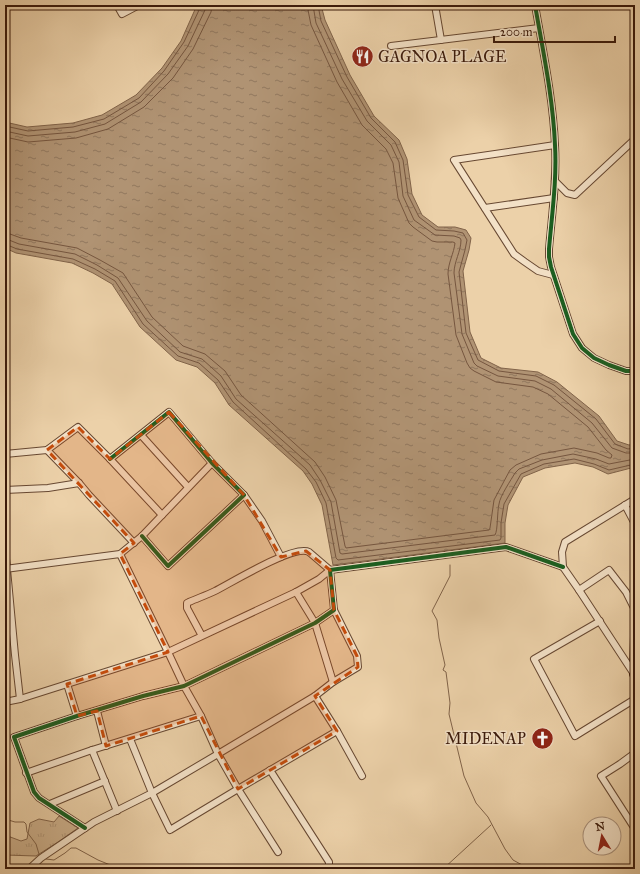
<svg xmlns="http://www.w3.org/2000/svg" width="640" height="874" font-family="'IM FELL Great Primer',serif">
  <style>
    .grass { fill: url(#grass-tufts); stroke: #84664c }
    .water { fill: url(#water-ripples); stroke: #816349 }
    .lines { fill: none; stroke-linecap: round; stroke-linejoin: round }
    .shore { stroke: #76563f; stroke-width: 1 }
    .stream { stroke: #816349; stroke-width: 1 }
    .minor-casing { stroke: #674832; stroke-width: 8 }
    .major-casing { stroke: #3b1a0b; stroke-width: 10 }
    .minor { stroke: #f3e1c7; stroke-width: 6 }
    .major { stroke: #ecd1a9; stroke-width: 8 }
    .cycleway-casing { stroke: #f3e1c7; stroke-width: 6 }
    .cycleway { stroke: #1b5e20; stroke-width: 4 }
    .marked { fill: #c54c0c; fill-opacity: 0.2; stroke: #c54c0c; stroke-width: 3; stroke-dasharray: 8 5; stroke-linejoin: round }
    .labels { text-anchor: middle; stroke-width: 3; stroke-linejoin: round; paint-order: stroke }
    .poi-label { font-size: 16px; fill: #3b1a0b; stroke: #f3e1c7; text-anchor: start }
  </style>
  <defs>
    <pattern id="grass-tufts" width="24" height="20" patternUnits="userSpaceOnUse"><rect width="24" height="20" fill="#ceb28e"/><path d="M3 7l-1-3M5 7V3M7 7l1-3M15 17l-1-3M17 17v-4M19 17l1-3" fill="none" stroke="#b29879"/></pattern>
    <pattern id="water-ripples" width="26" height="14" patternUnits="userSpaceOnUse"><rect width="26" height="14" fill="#b09373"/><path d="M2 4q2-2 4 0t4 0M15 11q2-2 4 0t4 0" fill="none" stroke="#90775d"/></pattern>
  </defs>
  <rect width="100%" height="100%" fill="#ecd1a9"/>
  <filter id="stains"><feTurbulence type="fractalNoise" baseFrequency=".005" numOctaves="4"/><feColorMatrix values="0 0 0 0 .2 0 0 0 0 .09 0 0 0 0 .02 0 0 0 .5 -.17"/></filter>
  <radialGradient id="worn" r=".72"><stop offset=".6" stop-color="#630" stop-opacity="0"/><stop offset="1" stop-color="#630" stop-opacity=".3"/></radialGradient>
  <!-- grass -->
  <polygon class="grass" points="59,816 78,828 58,842 36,856 5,855 5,835 21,841 27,839 30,823 39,819 54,822"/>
  <!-- water -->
  <polygon class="water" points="197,5 321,5 325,20 350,75 374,116 399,140 407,159 412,194 422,215 438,227 455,227 466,230 471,238 469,250 463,271 470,332 481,358 501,368 538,372 557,382 599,416 617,441 629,445 635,444 635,467 608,474 593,467 575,463 545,468 523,477 508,505 505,523 505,543 333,565 322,505 312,484 303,471 229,405 215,383 197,367 176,360 140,327 112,284 93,273 72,263 16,253 5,248 5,122 27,127 73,123 102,115 136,95 162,68 181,41"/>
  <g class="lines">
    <!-- shore -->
    <g class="shore">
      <path d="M 313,5 L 316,23 L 342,79 L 367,121 L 391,145 L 399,162 L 403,196 L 414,220 L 435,235 L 454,236 L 460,238 L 461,240 C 461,251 454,262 454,273 L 462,334 L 474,363 L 477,366 L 498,376 L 535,381 L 551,389 L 592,423 L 612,448 L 626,453 L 635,453"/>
      <polyline points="318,5 321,21 347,77 371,118 395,142 403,160 408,195 419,217 436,230 454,231 463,233 467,240 465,250 459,272 466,333 478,360 499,371 536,376 554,385 596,419 615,444 628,449 635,448"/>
      <polyline points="5,126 28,131 73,127 104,119 139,98 164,71 184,42 200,8 201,5"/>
      <polyline points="5,131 28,136 75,132 105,124 141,102 168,74 188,46 205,10 206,5"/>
      <polyline points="5,137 28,142 76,138 108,129 144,107 173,78 193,49 211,12 212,5"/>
      <path d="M 5,233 L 10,234 L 21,238 L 77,248 L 100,260 L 123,273 L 152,317 L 183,346 L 205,354 L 225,371 L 241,395 L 315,462 L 325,477 L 336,500 L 345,546 L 346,548 L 489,530 L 490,528 L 494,500 L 510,470 L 516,465 L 541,454 L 574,448 L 597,453 L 609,458 L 611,458 L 612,455 L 606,450 L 588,427 L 548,394 L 533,387 L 496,382 L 474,371 L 470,368 L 467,363 L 456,335 L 448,274 C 448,263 454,253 455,243 L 453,242 L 437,242 L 432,241 L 413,227 L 409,223 L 398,198 L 393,163 L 386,149 L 362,125 L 337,82 L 311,25 L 307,5"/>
      <path d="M 5,239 L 9,240 L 19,244 L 75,254 L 97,265 L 118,278 L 147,321 L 180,352 L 202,359 L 221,376 L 236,399 L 310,465 L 320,480 L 331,502 L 340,553 L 342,554 L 495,535 C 498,530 497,512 499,504 C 500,496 511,480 515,473 L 519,469 L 542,460 L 573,454 L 596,459 L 609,464 L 635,459"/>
      <polyline points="5,244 17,249 73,259 95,269 115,281 143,324 178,356 199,363 218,380 233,402 306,469 316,482 326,503 336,558 338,560 500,540 501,538 501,523 504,504 521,474 544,464 574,459 594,464 609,470 635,464"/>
    </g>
    <!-- stream -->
    <g class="stream">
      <polyline points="450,565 450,576 432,611 437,620 439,638 445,665 443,670 446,672 450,703 449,714 464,776 476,803 488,817 505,849 513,860 524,866 527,869"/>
      <polyline points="5,819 15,822 24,822 26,824 27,832 36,844 39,854"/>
      <polyline points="46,859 54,860 65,853 71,848 76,848 98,860 120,869"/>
      <polyline points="443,869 491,825"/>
    </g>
    <defs>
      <g id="minor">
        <polyline points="117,5 122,14 139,5"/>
        <polyline points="435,5 441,40"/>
        <path d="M 535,5 C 543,51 553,98 555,145 C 557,179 552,214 549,249 L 549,257 L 551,267 L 573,334 L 582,348 L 594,358 L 609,365 L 626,371 L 635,371"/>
        <polyline points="391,46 539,28"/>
        <polyline points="555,181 567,193 575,195 635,139"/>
        <polyline points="485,208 554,198"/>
        <polyline points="553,275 538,271 525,262 514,254 454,160 555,145"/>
        <polyline points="141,435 188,487"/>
        <polyline points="47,450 79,483 89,495 134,543"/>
        <polyline points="5,454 47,450 78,427 110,459 162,515"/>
        <polyline points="110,459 169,412 212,463 244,495 168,566 142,536"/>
        <polyline points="5,490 48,488 79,483"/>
        <polyline points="244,495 262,521 281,557"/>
        <polyline points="625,505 635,524"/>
        <polyline points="5,548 15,655 20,699"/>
        <polyline points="120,554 168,652 184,686 201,716 218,754 238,789 278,852"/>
        <polyline points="5,569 120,554 142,536 212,463"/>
        <polyline points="579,590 609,570 626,592 635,610"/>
        <polyline points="296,592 315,623 333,682"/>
        <polyline points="600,621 534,659 575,736 635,699"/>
        <polyline points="634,674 579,590 563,567 562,552 565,542 635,499"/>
        <polyline points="67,684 77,716"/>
        <polyline points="315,696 337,731 362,776"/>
        <path d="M 5,702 L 20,699 L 168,652 L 296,592 L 319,579 L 330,570 L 309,552 C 294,544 231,583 215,591 C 207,595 198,598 189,602 L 187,603 L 187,608 L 202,636"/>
        <polyline points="97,711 106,746"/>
        <polyline points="130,739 152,793 170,830 238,789 337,731"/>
        <polyline points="92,750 117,811"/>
        <polyline points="635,753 620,764 601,776 635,829"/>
        <polyline points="270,770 329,862 329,869"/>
        <polyline points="26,773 92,750 201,716"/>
        <polyline points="50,804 105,781"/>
        <polyline points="85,828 39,798 34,792 14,737 77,716 143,696 184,686 315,623 334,610 330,570 506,547 563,567"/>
        <polyline points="29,869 41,858 94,822 152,793 218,754 315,696 333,682 358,667 357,656 334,610"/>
        <polyline points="216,869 216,868"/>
      </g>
      <polyline id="major" points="635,637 634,674 635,676"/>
    </defs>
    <!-- minor casing -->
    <use href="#minor" class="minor-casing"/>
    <!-- major casing -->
    <use href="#major" class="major-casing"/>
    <!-- minor -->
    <use href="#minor" class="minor"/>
    <!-- major -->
    <use href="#major" class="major"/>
    <defs>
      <g id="cycleway">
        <path d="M 535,5 C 543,51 553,98 555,145 C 557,179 552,214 549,249 L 549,257 L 551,267 L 573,334 L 582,348 L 594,358 L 609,365 L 626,371 L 635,371"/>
        <polyline points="110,459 169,412 212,463 244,495 168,566 142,536"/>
        <polyline points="85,828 39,798 34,792 14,737 77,716 143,696 184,686 315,623 334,610 330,570 506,547 563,567"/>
      </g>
    </defs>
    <!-- cycleway casing -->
    <use href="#cycleway" class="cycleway-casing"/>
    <!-- cycleway -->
    <use href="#cycleway" class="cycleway"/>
  </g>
  <!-- marked area -->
  <path class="marked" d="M 169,412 L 244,495 L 281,557 L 306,551 L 330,570 L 334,610 L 357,656 L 358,667 L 315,696 L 337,731 L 238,789 L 201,716 L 106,746 L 97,711 L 77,716 L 67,684 L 168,652 L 120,554 L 134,543 L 47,450 L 78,427 L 110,459 Z"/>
  <!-- icons -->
  <defs>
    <symbol id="restaurant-disc" viewBox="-11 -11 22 22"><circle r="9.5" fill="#8f2418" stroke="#f3e1c7"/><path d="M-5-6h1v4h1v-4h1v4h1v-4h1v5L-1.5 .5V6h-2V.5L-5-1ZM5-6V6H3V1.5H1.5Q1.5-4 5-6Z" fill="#fff"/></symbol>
    <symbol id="church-disc" viewBox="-11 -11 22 22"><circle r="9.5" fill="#8f2418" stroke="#f3e1c7"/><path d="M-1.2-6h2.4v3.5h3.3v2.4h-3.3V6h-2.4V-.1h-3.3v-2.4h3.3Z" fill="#fff"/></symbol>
  </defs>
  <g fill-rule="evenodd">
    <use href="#restaurant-disc" x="350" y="44" width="25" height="25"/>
    <use href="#church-disc" x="530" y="726" width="25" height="25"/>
  </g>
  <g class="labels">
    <!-- poi labels -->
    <g class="poi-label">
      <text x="378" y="62">GAGNOA PLAGE</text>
      <text x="526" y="744" text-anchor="end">MIDENAP</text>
    </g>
  </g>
  <!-- margin -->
  <rect width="640" height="874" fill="none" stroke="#ecd1a9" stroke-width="20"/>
  <rect x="6" y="6" width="628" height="862" fill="none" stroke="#3b1a0b" stroke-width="2"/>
  <rect x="10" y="10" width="620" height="854" fill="none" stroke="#3b1a0b"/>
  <!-- north arrow -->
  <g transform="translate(602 836) rotate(350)"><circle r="19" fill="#f3e1c7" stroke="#a9917c"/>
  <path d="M0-3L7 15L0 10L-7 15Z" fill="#8f2418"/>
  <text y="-6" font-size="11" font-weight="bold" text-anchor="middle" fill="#3b1a0b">N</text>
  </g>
  <!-- scale -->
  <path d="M494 36v6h121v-6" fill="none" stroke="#3b1a0b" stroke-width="2"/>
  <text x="500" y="36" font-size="12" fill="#3b1a0b" stroke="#f3e1c7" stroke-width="3" paint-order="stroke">200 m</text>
  <rect width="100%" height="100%" filter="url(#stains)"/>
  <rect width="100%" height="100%" fill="url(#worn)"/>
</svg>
